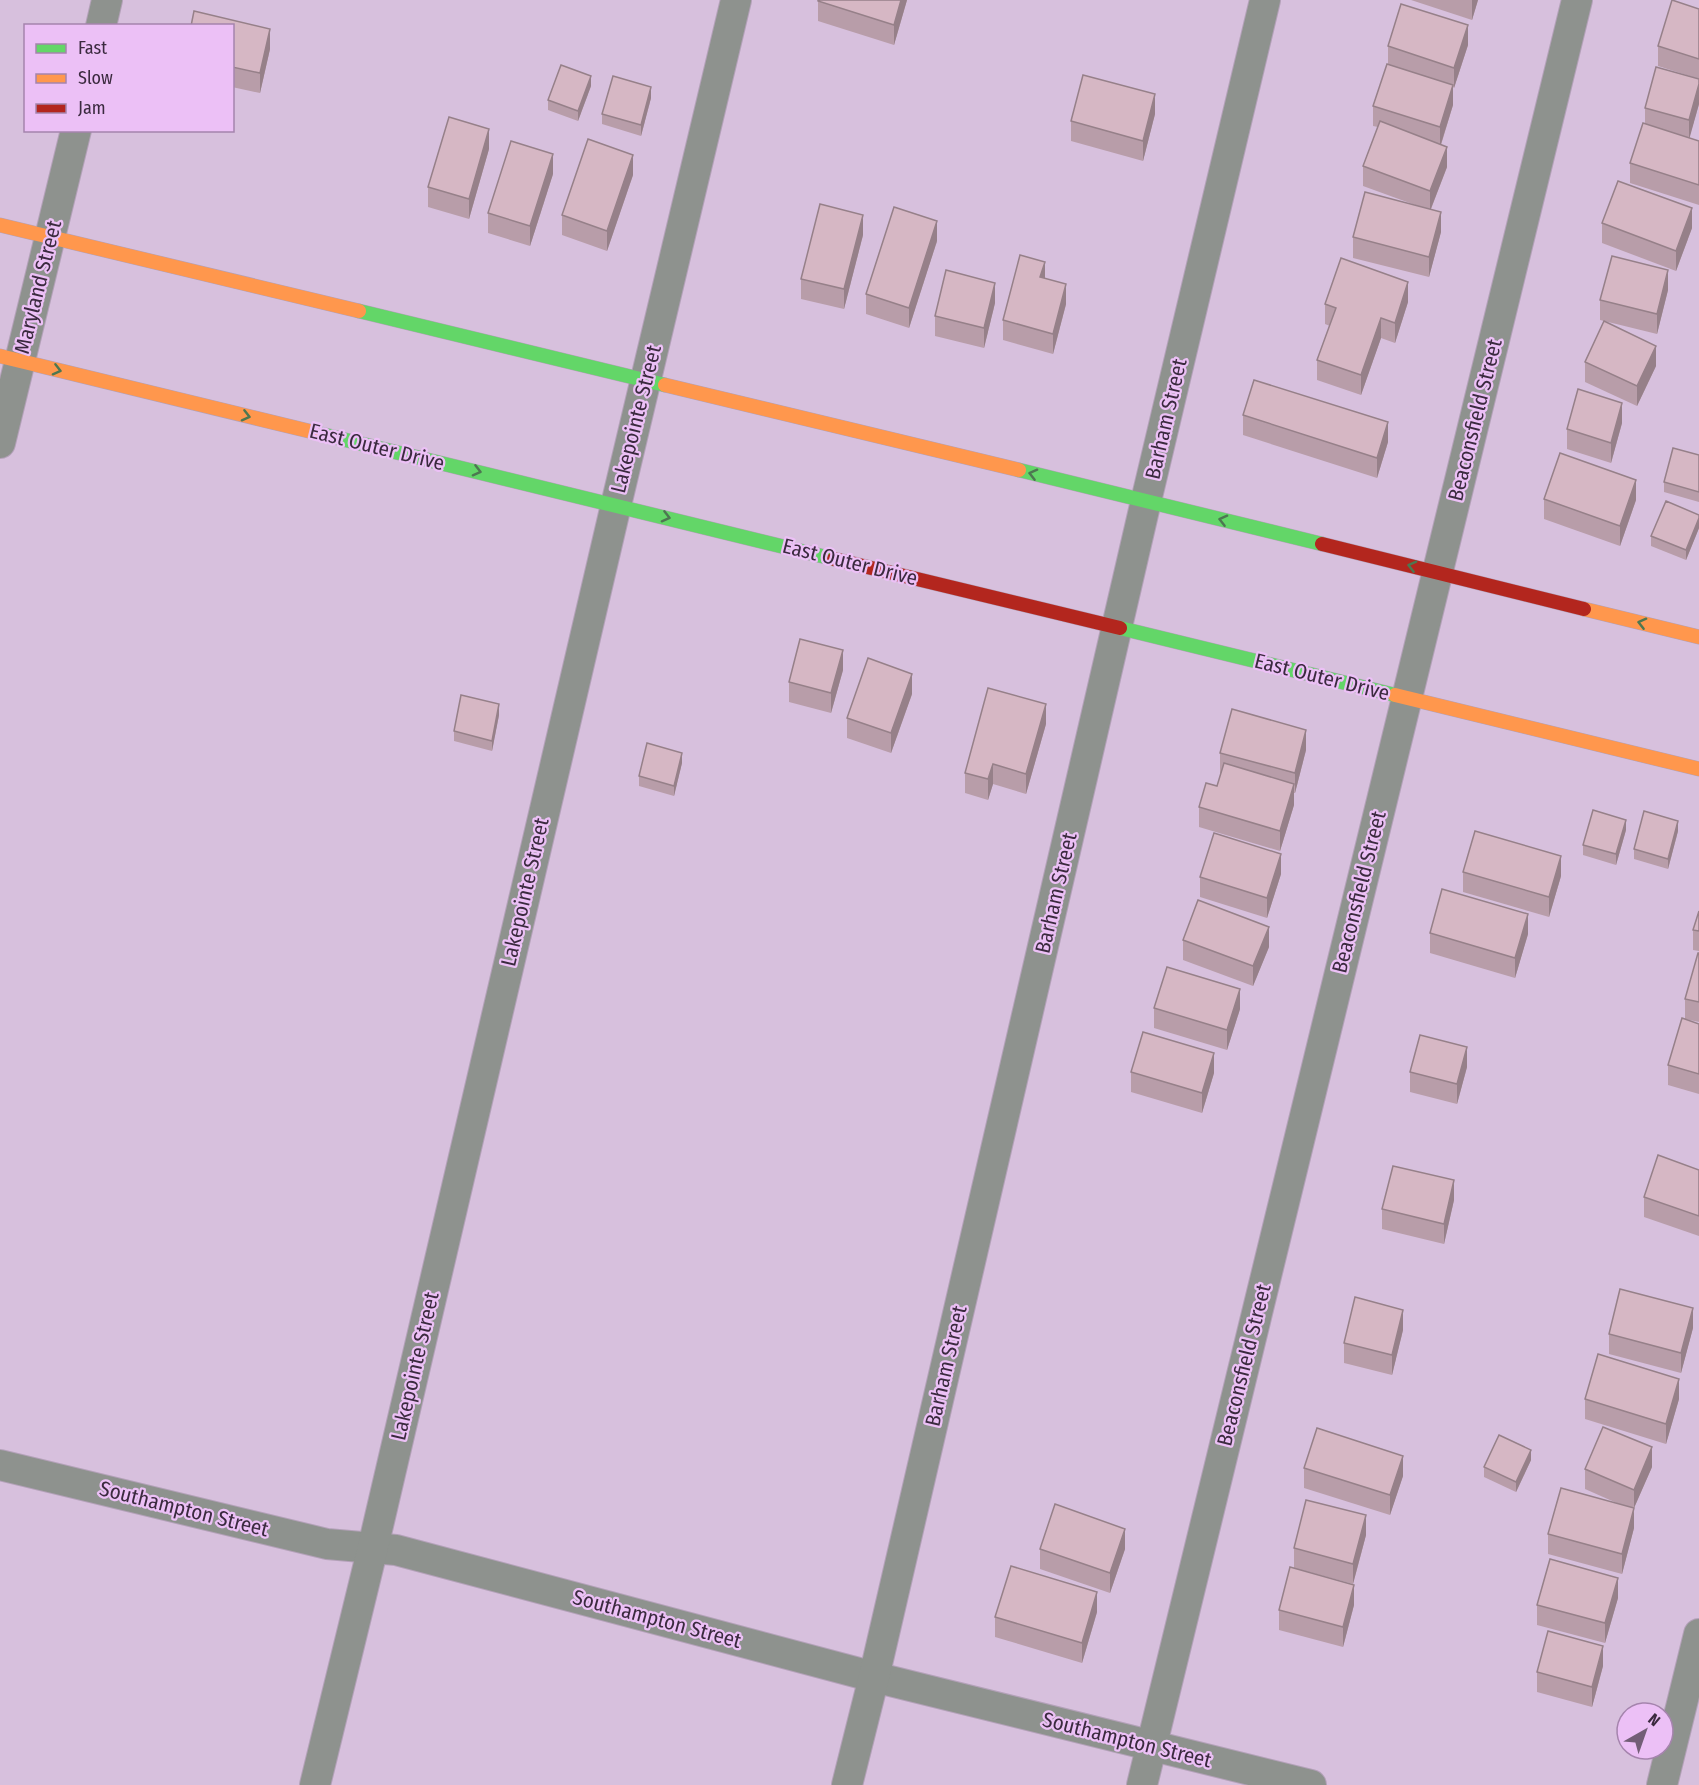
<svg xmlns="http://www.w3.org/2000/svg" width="1699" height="1785" font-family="'Fira Sans Condensed',sans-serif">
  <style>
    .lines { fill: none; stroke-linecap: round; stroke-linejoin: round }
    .street-casing { stroke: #b3a1b8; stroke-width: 32 }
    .fast-casing { stroke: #b3a1b8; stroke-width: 15 }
    .slow-casing { stroke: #b3a1b8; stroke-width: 15 }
    .jam-casing { stroke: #b3a1b8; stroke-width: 15 }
    .street { stroke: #8e928e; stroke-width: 30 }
    .fast { stroke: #63d668; stroke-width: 14 }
    .slow { stroke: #ff974d; stroke-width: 14 }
    .jam { stroke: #b3261e; stroke-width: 14 }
    .wall { fill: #b89da9 }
    .shaded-wall { fill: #968089 }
    .building { fill: #d6b7c4; stroke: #968089; stroke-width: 1.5 }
    .oneway { stroke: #4d7751 }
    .labels { text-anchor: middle; stroke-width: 4.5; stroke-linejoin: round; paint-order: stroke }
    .street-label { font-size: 21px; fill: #3b2a3f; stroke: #ecc0f6 }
  </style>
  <rect width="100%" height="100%" fill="#d7c0dd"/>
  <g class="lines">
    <defs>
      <g id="street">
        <polyline points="101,26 107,0"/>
        <polyline points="0,443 76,130"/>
        <polyline points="0,1465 327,1544 396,1550 874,1677 1311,1785"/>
        <polyline points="315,1785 373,1547 616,505 736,0"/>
        <polyline points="847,1785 874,1677 1146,501 1265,0"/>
        <polyline points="1142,1785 1577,0"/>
        <polyline points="1662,1785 1699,1634"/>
      </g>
      <g id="fast">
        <polyline points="359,311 665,385"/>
        <polyline points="313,432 834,559"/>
        <polyline points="1019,470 1322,544"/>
        <polyline points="1120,628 1395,695"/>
      </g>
      <g id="slow">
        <polyline points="0,225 359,311"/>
        <polyline points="0,356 313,432"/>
        <polyline points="665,385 1019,470"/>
        <polyline points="1584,609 1699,637"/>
        <polyline points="1395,695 1699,769"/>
      </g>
      <g id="jam">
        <polyline points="1322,544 1584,609"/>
        <polyline points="834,559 1120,628"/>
      </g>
    </defs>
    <!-- street casing -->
    <use href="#street" class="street-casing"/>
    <!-- fast casing -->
    <use href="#fast" class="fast-casing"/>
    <!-- slow casing -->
    <use href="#slow" class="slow-casing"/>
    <!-- jam casing -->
    <use href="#jam" class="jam-casing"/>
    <!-- street -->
    <use href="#street" class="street"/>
    <!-- fast -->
    <use href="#fast" class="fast"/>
    <!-- slow -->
    <use href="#slow" class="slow"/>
    <!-- jam -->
    <use href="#jam" class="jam"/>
  </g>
  <!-- wall -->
  <g class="wall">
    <polygon points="907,0 894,45 818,21 818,1"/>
    <polygon points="1411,0 1478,0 1472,20"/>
    <polygon points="1699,9 1699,79 1658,66 1658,46"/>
    <polygon points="232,26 270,49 260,93 232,87"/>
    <polygon points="1468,45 1454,88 1453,87 1453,105 1441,145 1447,167 1431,209 1441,232 1429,277 1353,258 1353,237 1418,206 1363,186 1363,166 1378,127 1373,126 1373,106 1388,64 1388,46"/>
    <polygon points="1699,79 1699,104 1689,138 1699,141 1699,205 1630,183 1630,163 1645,123 1645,108"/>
    <polygon points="591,86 578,121 548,110 548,100"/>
    <polygon points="651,98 641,136 602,124 602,114"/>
    <polygon points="1155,114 1143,161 1071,141 1071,121"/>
    <polygon points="489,149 469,219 428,207 428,187"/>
    <polygon points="553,174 530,246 488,233 488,213"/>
    <polygon points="633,175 607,251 562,235 562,215"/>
    <polygon points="1602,223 1692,228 1676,271 1602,243"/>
    <polygon points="863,235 844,309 801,299 801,279"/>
    <polygon points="937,241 909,328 866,314 866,294"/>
    <polygon points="1045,278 1066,304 1053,354 1003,340 1003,320"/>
    <polygon points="1668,290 1657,334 1600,320 1600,300"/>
    <polygon points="1408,302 1395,343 1381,338 1361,395 1317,380 1317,360 1330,326 1325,324 1325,304"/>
    <polygon points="995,303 984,348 935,336 935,316"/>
    <polygon points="1585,362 1656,366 1637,406 1585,382"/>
    <polygon points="1243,415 1388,442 1377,478 1243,435"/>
    <polygon points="1622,423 1611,463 1567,449 1567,429"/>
    <polygon points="1699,455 1699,502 1664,492 1664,482"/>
    <polygon points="1544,499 1636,500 1620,546 1544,519"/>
    <polygon points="1699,518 1699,528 1686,560 1651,546 1651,536"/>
    <polygon points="843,670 831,713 789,702 789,682"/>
    <polygon points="912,694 891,753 847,738 847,718"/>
    <polygon points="499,715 492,751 454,741 454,731"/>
    <polygon points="1046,724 1026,794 993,784 988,800 965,793 965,773"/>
    <polygon points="1306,750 1295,793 1294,793 1294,805 1280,851 1199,827 1199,807 1217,786 1221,773 1220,773 1220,753"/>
    <polygon points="682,763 674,796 639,786 639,776"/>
    <polygon points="1626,830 1616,865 1583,855 1583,845"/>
    <polygon points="1678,831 1668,869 1634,859 1634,849"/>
    <polygon points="1463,872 1561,876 1549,917 1463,892"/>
    <polygon points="1281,874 1267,918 1200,897 1200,877"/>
    <polygon points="1699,911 1699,951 1693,950 1693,930"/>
    <polygon points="1430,933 1528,934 1515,978 1430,953"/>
    <polygon points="1183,940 1269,947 1253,986 1183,960"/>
    <polygon points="1699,953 1699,1022 1685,1019 1685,999"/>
    <polygon points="1154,1008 1240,1009 1227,1050 1154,1028"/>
    <polygon points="1699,1024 1699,1094 1668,1085 1668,1065"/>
    <polygon points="1467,1067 1457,1104 1410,1092 1410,1072"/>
    <polygon points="1131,1072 1214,1073 1202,1113 1131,1092"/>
    <polygon points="1699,1170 1699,1236 1644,1217 1644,1197"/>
    <polygon points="1454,1200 1444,1244 1382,1229 1382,1209"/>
    <polygon points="1693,1328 1681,1373 1609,1354 1609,1334"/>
    <polygon points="1403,1330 1392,1375 1344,1363 1344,1343"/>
    <polygon points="1585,1399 1679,1399 1666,1444 1585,1419"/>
    <polygon points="1531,1460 1516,1492 1484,1477 1484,1467"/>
    <polygon points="1652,1467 1634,1508 1634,1528 1622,1574 1548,1554 1548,1534 1619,1504 1585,1489 1585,1469"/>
    <polygon points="1304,1468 1403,1476 1390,1515 1304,1488"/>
    <polygon points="1366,1535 1353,1584 1294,1568 1294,1548"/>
    <polygon points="1040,1549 1125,1549 1110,1593 1040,1569"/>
    <polygon points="1618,1598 1605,1643 1537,1625 1537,1605"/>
    <polygon points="1354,1605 1343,1647 1279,1630 1279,1610"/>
    <polygon points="1097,1612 1082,1663 995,1637 995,1617"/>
    <polygon points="1603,1666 1592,1707 1537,1692 1537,1672"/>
  </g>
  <!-- shaded-wall -->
  <g class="shaded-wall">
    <polygon points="901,0 907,0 894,45 894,25"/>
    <polygon points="1472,0 1478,0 1472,20"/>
    <polygon points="1468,25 1468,45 1454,88 1454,68"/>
    <polygon points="270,29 270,49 260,93 260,73"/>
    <polygon points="591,76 591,86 578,121 578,111"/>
    <polygon points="1699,84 1699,104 1689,140 1689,120"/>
    <polygon points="1453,85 1453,105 1440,147 1440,127"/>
    <polygon points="651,87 651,98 641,136 641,125"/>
    <polygon points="1155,94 1155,114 1143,161 1143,141"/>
    <polygon points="489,129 489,149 469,219 469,199"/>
    <polygon points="1447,147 1447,167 1430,211 1430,191"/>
    <polygon points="553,154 553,174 530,246 530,226"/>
    <polygon points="633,155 633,175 607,251 607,231"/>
    <polygon points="1692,208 1692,228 1676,271 1676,251"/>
    <polygon points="1441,212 1441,232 1429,277 1429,257"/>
    <polygon points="863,215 863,235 844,309 844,289"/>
    <polygon points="937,221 937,241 909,328 909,308"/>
    <polygon points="1045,262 1045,282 1040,277"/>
    <polygon points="1668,270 1668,290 1657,334 1657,314"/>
    <polygon points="1408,282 1408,302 1395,343 1395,323"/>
    <polygon points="995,283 995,303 984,348 984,328"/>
    <polygon points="1066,284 1066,304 1053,354 1053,334"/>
    <polygon points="1381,318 1381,338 1361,395 1361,375"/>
    <polygon points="1656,346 1656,366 1637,406 1637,386"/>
    <polygon points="1622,403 1622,423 1611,463 1611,443"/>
    <polygon points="1388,422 1388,442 1377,478 1377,458"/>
    <polygon points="1636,480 1636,500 1620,546 1620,526"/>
    <polygon points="1699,518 1699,528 1686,560 1686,550"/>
    <polygon points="843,650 843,670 831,713 831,693"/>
    <polygon points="912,674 912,694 891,753 891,733"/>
    <polygon points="499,704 499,715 492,751 492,741"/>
    <polygon points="1046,704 1046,724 1026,794 1026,774"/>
    <polygon points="1306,730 1306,750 1295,793 1295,773"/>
    <polygon points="682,753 682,763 674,796 674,786"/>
    <polygon points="993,764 993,784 988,800 988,779"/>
    <polygon points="1294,784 1294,805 1280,851 1280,831"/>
    <polygon points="1626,820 1626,830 1616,865 1616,854"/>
    <polygon points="1678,821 1678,831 1668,869 1668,859"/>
    <polygon points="1281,854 1281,874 1267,918 1267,898"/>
    <polygon points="1561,856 1561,876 1549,917 1549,897"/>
    <polygon points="1528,914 1528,934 1515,978 1515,958"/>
    <polygon points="1269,927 1269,947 1253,986 1253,966"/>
    <polygon points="1240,989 1240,1009 1227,1050 1227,1030"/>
    <polygon points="1467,1047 1467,1067 1457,1104 1457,1084"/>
    <polygon points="1214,1053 1214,1073 1202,1113 1202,1093"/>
    <polygon points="1454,1180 1454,1200 1444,1244 1444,1224"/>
    <polygon points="1693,1308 1693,1328 1681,1373 1681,1353"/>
    <polygon points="1403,1310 1403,1330 1392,1375 1392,1355"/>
    <polygon points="1679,1379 1679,1399 1666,1444 1666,1424"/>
    <polygon points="1652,1447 1652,1467 1634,1508 1634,1528 1622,1574 1622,1554 1634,1510 1634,1490"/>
    <polygon points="1531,1450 1531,1460 1516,1492 1516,1482"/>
    <polygon points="1403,1456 1403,1476 1390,1515 1390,1495"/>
    <polygon points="1366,1515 1366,1535 1353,1584 1353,1564"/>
    <polygon points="1125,1529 1125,1549 1110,1593 1110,1573"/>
    <polygon points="1618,1578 1618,1598 1605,1643 1605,1623"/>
    <polygon points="1354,1585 1354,1605 1343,1647 1343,1627"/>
    <polygon points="1097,1592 1097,1612 1082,1663 1082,1643"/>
    <polygon points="1603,1646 1603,1666 1592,1707 1592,1687"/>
  </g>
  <!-- building -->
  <g class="building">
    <polygon points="818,0 901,0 894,25 818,1"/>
    <polygon points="1672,0 1699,9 1699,59 1658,46"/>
    <polygon points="1401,4 1468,25 1454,68 1388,46"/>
    <polygon points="194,11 270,29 260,73 232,67 232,26 191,26"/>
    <polygon points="1387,64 1453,85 1440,127 1373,106"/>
    <polygon points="561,65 591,76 578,111 548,100"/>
    <polygon points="1656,67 1699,79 1699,84 1689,120 1645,108"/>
    <polygon points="1083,75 1155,94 1143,141 1071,121"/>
    <polygon points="613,76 651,87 641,125 602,114"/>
    <polygon points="449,117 489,129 469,199 428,187"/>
    <polygon points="1380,121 1447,147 1430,191 1363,166"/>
    <polygon points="1643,123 1699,141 1699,185 1630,163"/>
    <polygon points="588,139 633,155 607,231 562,215"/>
    <polygon points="511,141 553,154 530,226 488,213"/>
    <polygon points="1618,181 1692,208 1676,251 1602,223"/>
    <polygon points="1365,192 1441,212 1429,257 1353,237"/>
    <polygon points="820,204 863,215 844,289 801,279"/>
    <polygon points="894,207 937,221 909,308 866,294"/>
    <polygon points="1020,255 1045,262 1040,277 1066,284 1053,334 1003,320"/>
    <polygon points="1612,256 1668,270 1657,314 1600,300"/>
    <polygon points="1341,258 1408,282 1395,323 1381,318 1361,375 1317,360 1336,308 1325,304"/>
    <polygon points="946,270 995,283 984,328 935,316"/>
    <polygon points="1604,321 1656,346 1637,386 1585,362"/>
    <polygon points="1254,380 1388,422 1377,458 1243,415"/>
    <polygon points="1578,389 1622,403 1611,443 1567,429"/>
    <polygon points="1673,448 1699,455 1699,492 1664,482"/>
    <polygon points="1560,453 1636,480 1620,526 1544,499"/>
    <polygon points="1666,501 1699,515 1699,518 1686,550 1651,536"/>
    <polygon points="800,639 843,650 831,693 789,682"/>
    <polygon points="868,658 912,674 891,733 847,718"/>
    <polygon points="988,688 1046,704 1026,774 993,764 988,779 965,773"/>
    <polygon points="461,695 499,704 492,741 454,731"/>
    <polygon points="1232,709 1306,730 1295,773 1220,753"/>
    <polygon points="647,743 682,753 674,786 639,776"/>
    <polygon points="1224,763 1294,784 1280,831 1199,807 1206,783 1217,786"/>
    <polygon points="1593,810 1626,820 1616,854 1583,845"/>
    <polygon points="1644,811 1678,821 1668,859 1634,849"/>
    <polygon points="1475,831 1561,856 1549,897 1463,872"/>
    <polygon points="1214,833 1281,854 1267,898 1200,877"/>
    <polygon points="1442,889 1528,914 1515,958 1430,933"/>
    <polygon points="1198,900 1269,927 1253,966 1183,940"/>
    <polygon points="1699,911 1699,931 1693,930"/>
    <polygon points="1698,953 1699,953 1699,1002 1685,999"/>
    <polygon points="1167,967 1240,989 1227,1030 1154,1008"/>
    <polygon points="1682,1018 1699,1024 1699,1074 1668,1065"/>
    <polygon points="1143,1032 1214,1053 1202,1093 1131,1072"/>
    <polygon points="1420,1035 1467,1047 1457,1084 1410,1072"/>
    <polygon points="1658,1155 1699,1170 1699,1216 1644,1197"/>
    <polygon points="1393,1166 1454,1180 1444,1224 1382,1209"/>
    <polygon points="1620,1289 1693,1308 1681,1353 1609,1334"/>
    <polygon points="1355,1297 1403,1310 1392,1355 1344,1343"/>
    <polygon points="1598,1354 1679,1379 1666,1424 1585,1399"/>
    <polygon points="1603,1427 1652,1447 1634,1490 1585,1469"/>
    <polygon points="1317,1428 1403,1456 1390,1495 1304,1468"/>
    <polygon points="1499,1435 1531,1450 1516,1482 1484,1467"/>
    <polygon points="1561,1488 1634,1508 1622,1554 1548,1534"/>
    <polygon points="1306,1500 1366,1515 1353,1564 1294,1548"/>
    <polygon points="1055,1504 1125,1529 1110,1573 1040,1549"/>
    <polygon points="1550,1559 1618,1578 1605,1623 1537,1605"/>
    <polygon points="1011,1566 1097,1592 1082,1643 995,1617"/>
    <polygon points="1290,1567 1354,1585 1343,1627 1279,1610"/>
    <polygon points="1548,1631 1603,1646 1592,1687 1537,1672"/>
  </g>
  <!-- one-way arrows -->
  <defs><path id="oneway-chevron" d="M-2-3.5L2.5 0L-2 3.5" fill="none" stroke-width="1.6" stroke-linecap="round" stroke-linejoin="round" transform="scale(1.5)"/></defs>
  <g class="oneway">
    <use href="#oneway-chevron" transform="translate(57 370) rotate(14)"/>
    <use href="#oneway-chevron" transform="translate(246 416) rotate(14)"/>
    <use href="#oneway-chevron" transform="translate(477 471) rotate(14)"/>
    <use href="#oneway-chevron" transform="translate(1033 474) rotate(-166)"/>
    <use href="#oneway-chevron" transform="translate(666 517) rotate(14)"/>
    <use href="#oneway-chevron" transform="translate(1223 520) rotate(-166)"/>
    <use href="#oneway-chevron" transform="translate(1412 566) rotate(-166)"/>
    <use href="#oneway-chevron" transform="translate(1642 623) rotate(-166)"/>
  </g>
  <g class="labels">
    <!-- street labels -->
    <g class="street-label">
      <text transform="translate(38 287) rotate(-76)" y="7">Maryland Street</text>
      <text transform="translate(636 419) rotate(-76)" y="7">Lakepointe Street</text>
      <text transform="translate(1166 419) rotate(-77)" y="7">Barham Street</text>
      <text transform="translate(1475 420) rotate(-76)" y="7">Beaconsfield Street</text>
      <text transform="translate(377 447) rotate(14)" y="7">East Outer Drive</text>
      <text transform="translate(850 562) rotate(14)" y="7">East Outer Drive</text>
      <text transform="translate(1322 677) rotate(14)" y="7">East Outer Drive</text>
      <text transform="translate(525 892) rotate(-77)" y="7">Lakepointe Street</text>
      <text transform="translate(1359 892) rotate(-76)" y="7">Beaconsfield Street</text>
      <text transform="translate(1056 893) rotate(-77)" y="7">Barham Street</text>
      <text transform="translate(1244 1365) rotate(-76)" y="7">Beaconsfield Street</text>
      <text transform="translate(415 1366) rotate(-77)" y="7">Lakepointe Street</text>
      <text transform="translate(946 1366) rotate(-77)" y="7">Barham Street</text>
      <text transform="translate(184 1509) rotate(14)" y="7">Southampton Street</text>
      <text transform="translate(657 1619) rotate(15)" y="7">Southampton Street</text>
      <text transform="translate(1127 1740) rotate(14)" y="7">Southampton Street</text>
    </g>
  </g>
  <!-- legend -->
  <rect x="24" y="24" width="210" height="108" fill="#ecc0f6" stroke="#a584ad" stroke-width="1.5"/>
  <rect x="36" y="44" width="30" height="9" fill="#63d668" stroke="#a584ad" stroke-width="1.5"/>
  <text x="78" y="54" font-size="18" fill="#3b2a3f">Fast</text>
  <rect x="36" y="74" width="30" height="9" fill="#ff974d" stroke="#a584ad" stroke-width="1.5"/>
  <text x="78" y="84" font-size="18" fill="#3b2a3f">Slow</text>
  <rect x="36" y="104" width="30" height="9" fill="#b3261e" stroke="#a584ad" stroke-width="1.5"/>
  <text x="78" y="114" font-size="18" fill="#3b2a3f">Jam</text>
  <!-- north arrow -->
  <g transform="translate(1645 1731) rotate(40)"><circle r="28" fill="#ecc0f6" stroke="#a584ad" stroke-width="1.5"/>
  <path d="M0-4.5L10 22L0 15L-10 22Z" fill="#725e76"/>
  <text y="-9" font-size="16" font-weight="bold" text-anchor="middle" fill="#3b2a3f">N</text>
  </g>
</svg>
